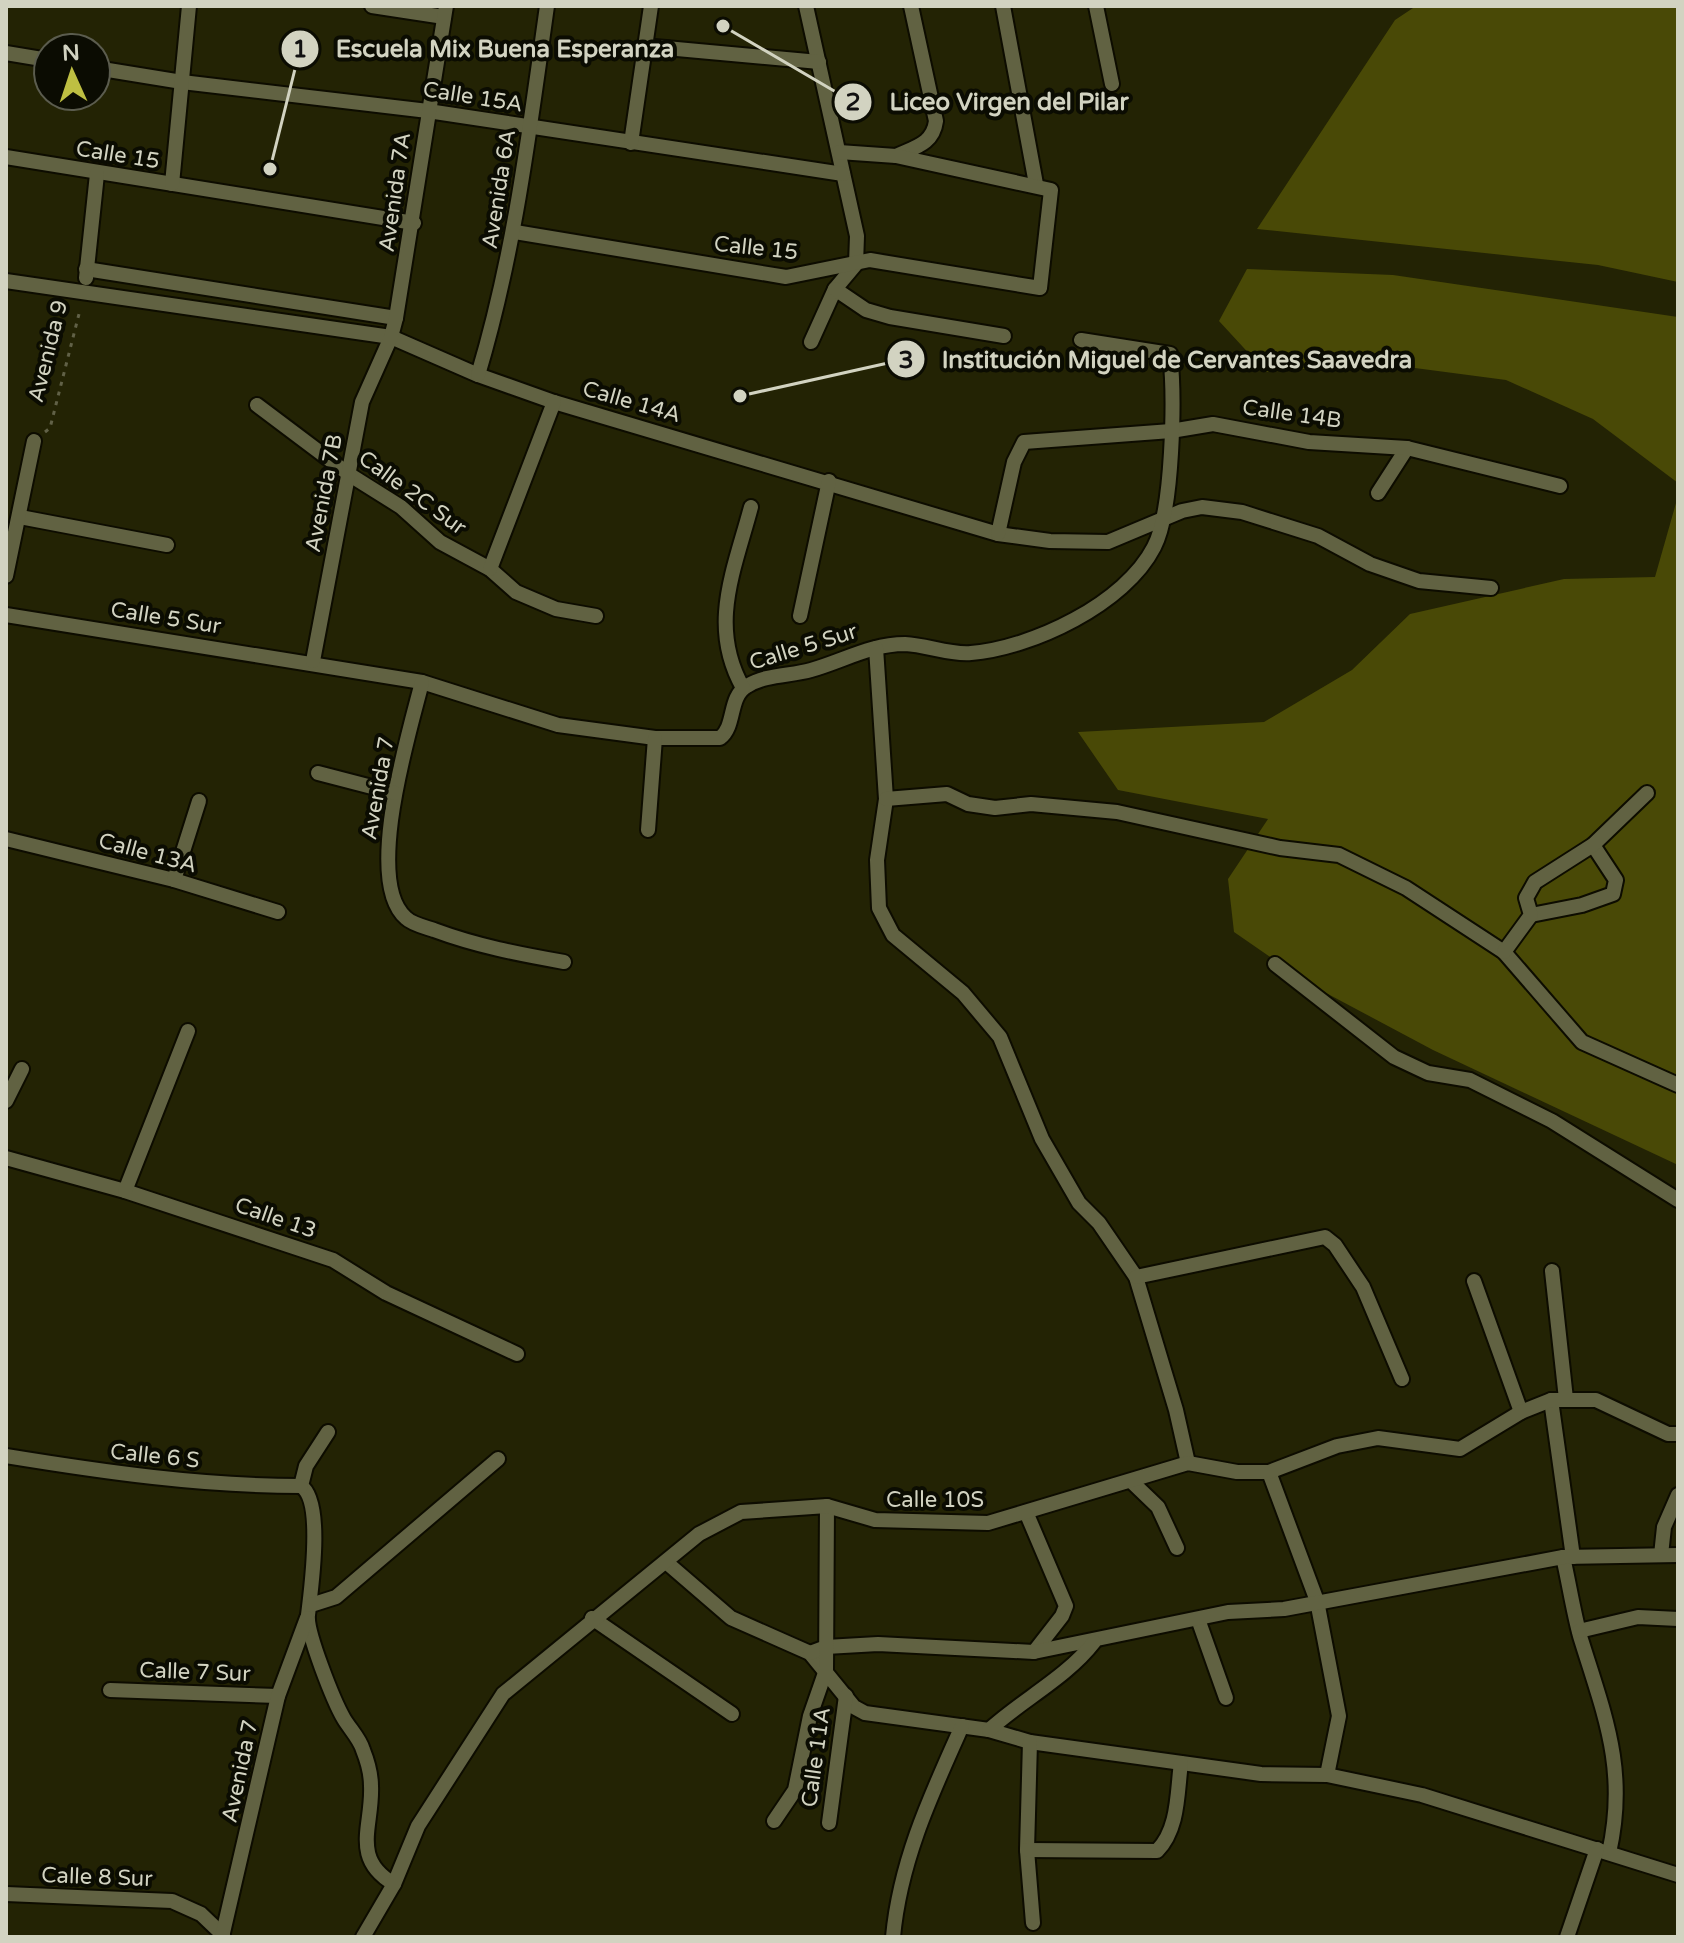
<svg xmlns="http://www.w3.org/2000/svg" width="1684" height="1943" font-family="'Varela Round',sans-serif">
  <style>
    .forest { fill: #494906 }
    .lines { fill: none; stroke-linecap: round; stroke-linejoin: round }
    .minor-casing { stroke: #0d0c00; stroke-width: 18 }
    .path { stroke: #616147; stroke-width: 3; stroke-dasharray: 4 6; stroke-linecap: butt }
    .minor { stroke: #616242; stroke-width: 14 }
    .labels { text-anchor: middle; stroke-width: 8; stroke-linejoin: round; paint-order: stroke }
    .street-label { font-size: 22px; fill: #d2d3c1; stroke: #0b0c02 }
    .leader { fill: none; stroke: #d2d3c1; stroke-width: 3 }
    .callout-dot { fill: #d2d3c1; stroke: #0b0c02; stroke-width: 3 }
    .mark-label { font-size: 24px; text-anchor: middle; font-weight: bold; fill: #111 }
    .callout-label { font-size: 24px; text-anchor: middle; font-weight: bold; fill: #d2d3c1; stroke: #0b0c02; stroke-width: 8; stroke-linejoin: round; paint-order: stroke }
  </style>
  <rect width="100%" height="100%" fill="#232304"/>
  <!-- forest -->
  <g class="forest">
    <polygon points="1416,6 1678,6 1678,282 1598,265 1257,229 1395,20"/>
    <polygon points="1247,269 1393,275 1678,317 1678,483 1593,419 1506,380 1377,363 1266,372 1219,321"/>
    <polygon points="1678,496 1678,1165 1433,1050 1311,985 1234,932 1228,879 1268,819 1118,790 1078,732 1264,722 1352,670 1410,614 1564,579 1655,577"/>
  </g>
  <g class="lines">
    <defs>
      <g id="minor">
        <polyline points="372,6 444,17"/>
        <polyline points="806,6 857,236 856,264 835,289 811,342"/>
        <polyline points="1003,6 1036,184"/>
        <polyline points="1096,6 1112,84"/>
        <polyline points="644,46 819,62"/>
        <polyline points="6,53 48,60"/>
        <polyline points="96,68 182,82 428,111 843,174"/>
        <polyline points="631,143 651,6"/>
        <path d="M 896,156 C 915,147 933,144 936,121 L 911,6"/>
        <polyline points="6,157 414,223"/>
        <polyline points="172,184 189,6"/>
        <polyline points="515,232 786,277 870,260 1040,288 1051,190 896,156 839,152"/>
        <polyline points="86,269 396,318"/>
        <polyline points="86,278 97,174"/>
        <polyline points="6,281 391,337 478,375 554,402 998,534 1050,541 1108,542 1182,511 1202,507 1242,512 1318,536 1370,564 1419,581 1491,588"/>
        <polyline points="835,289 866,310 890,317 1004,336"/>
        <path d="M 478,375 C 515,251 529,133 547,6"/>
        <polyline points="257,405 350,475 401,507 440,542 490,569 516,592 556,609 596,616"/>
        <polyline points="1378,493 1407,448"/>
        <polyline points="20,517 167,545"/>
        <polyline points="998,534 1014,462 1024,442 1171,431 1213,424 1309,442 1407,448 1560,486"/>
        <polyline points="490,569 554,402"/>
        <polyline points="6,576 34,441"/>
        <path d="M 6,615 L 422,682 L 558,725 L 655,738 L 720,738 C 736,726 728,697 747,686 C 766,674 791,676 811,670 C 843,661 871,644 905,644 C 927,645 950,655 971,653 C 1032,648 1125,604 1154,547 C 1173,511 1175,396 1170,354 L 1081,340"/>
        <polyline points="800,616 829,481"/>
        <polyline points="876,648 886,799 877,860 879,908 893,935 963,993 1000,1037 1042,1139 1079,1203 1099,1223 1136,1277 1176,1410 1188,1463"/>
        <polyline points="313,661 362,402 391,337 396,318 446,6"/>
        <path d="M 422,682 C 410,730 363,881 406,918 C 412,924 425,927 434,930 C 477,946 519,954 564,962"/>
        <path d="M 743,688 C 708,626 734,571 751,507"/>
        <polyline points="318,773 395,793"/>
        <polyline points="886,799 947,794 968,804 995,808 1031,804 1117,812 1280,848 1339,855 1406,888 1504,952 1582,1042 1678,1085"/>
        <polyline points="648,830 655,738"/>
        <polyline points="6,839 174,880 278,912"/>
        <polyline points="174,880 199,801"/>
        <polyline points="1531,915 1582,905 1613,894 1616,880 1593,845"/>
        <polyline points="1504,952 1531,915 1526,898 1535,882 1593,845 1647,793"/>
        <polyline points="1275,964 1394,1057 1428,1073 1470,1080 1552,1121 1678,1200"/>
        <polyline points="6,1101 22,1069"/>
        <polyline points="6,1158 125,1191 333,1260 386,1293 517,1354"/>
        <polyline points="125,1191 188,1031"/>
        <polyline points="1552,1271 1566,1399"/>
        <polyline points="1136,1277 1325,1237 1335,1245 1363,1287 1402,1379"/>
        <polyline points="1474,1281 1521,1412"/>
        <polyline points="1551,1400 1573,1557"/>
        <path d="M 328,1432 L 306,1466 L 301,1486 C 324,1501 311,1589 308,1615 C 306,1632 334,1702 344,1719 C 350,1729 360,1739 363,1750 C 367,1760 371,1775 371,1786 C 373,1826 350,1858 394,1884"/>
        <path d="M 6,1456 C 104,1472 202,1486 301,1486"/>
        <polyline points="1269,1472 1317,1601 1339,1716 1327,1775"/>
        <polyline points="1132,1482 1158,1507 1177,1548"/>
        <polyline points="1026,1512 1066,1606 1062,1616 1034,1652"/>
        <polyline points="1661,1555 1664,1527 1678,1495"/>
        <path d="M 1563,1557 C 1569,1583 1573,1610 1580,1636 C 1604,1714 1628,1769 1609,1853"/>
        <polyline points="666,1562 731,1618 810,1653 854,1707 865,1713 989,1730 1030,1742 1261,1774 1327,1775 1422,1795 1678,1875"/>
        <polyline points="311,1605 336,1597 498,1459"/>
        <polyline points="592,1618 732,1714"/>
        <polyline points="1198,1619 1226,1698"/>
        <polyline points="1579,1631 1638,1617 1678,1619"/>
        <polyline points="810,1653 826,1647 878,1644 1034,1652 1228,1612 1284,1609 1563,1557 1678,1555"/>
        <polyline points="110,1690 278,1696"/>
        <path d="M 989,1730 C 1023,1699 1066,1678 1094,1642"/>
        <polyline points="1030,1742 1027,1850 1033,1923"/>
        <polyline points="774,1821 795,1790 810,1716 826,1670 827,1506"/>
        <polyline points="829,1823 846,1696"/>
        <path d="M 1027,1850 L 1157,1851 C 1179,1829 1177,1792 1181,1763"/>
        <polyline points="6,1894 172,1901 201,1914 223,1935"/>
        <polyline points="222,1937 278,1696 307,1618"/>
        <polyline points="363,1937 394,1884 418,1826 503,1694 699,1534 741,1512 827,1506 875,1520 988,1523 1188,1463 1237,1472 1269,1472 1337,1446 1378,1438 1460,1449 1521,1412 1551,1400 1596,1400 1668,1434 1678,1434"/>
        <path d="M 893,1937 C 900,1861 931,1795 962,1726"/>
        <polyline points="1567,1937 1597,1849"/>
      </g>
    </defs>
    <!-- minor casing -->
    <use href="#minor" class="minor-casing"/>
    <!-- path -->
    <polyline class="path" points="45,432 50,428 80,310"/>
    <!-- minor -->
    <use href="#minor" class="minor"/>
  </g>
  <g class="labels">
    <!-- street labels -->
    <g class="street-label">
      <text transform="translate(473 96) rotate(9)" y="8">Calle 15A</text>
      <text transform="translate(118 154) rotate(9)" y="8">Calle 15</text>
      <text transform="translate(498 189) rotate(-81)" y="8">Avenida 6A</text>
      <text transform="translate(394 192) rotate(-82)" y="8">Avenida 7A</text>
      <text transform="translate(756 247) rotate(6)" y="8">Calle 15</text>
      <text transform="translate(47 351) rotate(-76)" y="8">Avenida 9</text>
      <text transform="translate(632 401) rotate(16)" y="8">Calle 14A</text>
      <text transform="translate(1292 413) rotate(8)" y="8">Calle 14B</text>
      <text transform="translate(413 492) rotate(36)" y="8">Calle 2C Sur</text>
      <text transform="translate(323 493) rotate(-79)" y="8">Avenida 7B</text>
      <text transform="translate(166 617) rotate(9)" y="8">Calle 5 Sur</text>
      <text transform="translate(803 646) rotate(-17)" y="8">Calle 5 Sur</text>
      <text transform="translate(377 788) rotate(-80)" y="8">Avenida 7</text>
      <text transform="translate(148 852) rotate(15)" y="8">Calle 13A</text>
      <text transform="translate(276 1217) rotate(19)" y="8">Calle 13</text>
      <text transform="translate(155 1455) rotate(6)" y="8">Calle 6 S</text>
      <text x="935" y="1507">Calle 10S</text>
      <text transform="translate(195 1671) rotate(2)" y="8">Calle 7 Sur</text>
      <text transform="translate(815 1757) rotate(-82)" y="8">Calle 11A</text>
      <text transform="translate(239 1771) rotate(-78)" y="8">Avenida 7</text>
      <text transform="translate(97 1876) rotate(2)" y="8">Calle 8 Sur</text>
    </g>
  </g>
  <!-- callouts -->
  <path class="leader" d="M270 169L300 49M723 26L853 102M740 396L906 359"/>
  <g class="callout-dot">
    <circle cx="270" cy="169" r="8"/>
    <circle cx="723" cy="26" r="8"/>
    <circle cx="740" cy="396" r="8"/>
    <circle cx="300" cy="49" r="20"/>
    <circle cx="853" cy="102" r="20"/>
    <circle cx="906" cy="359" r="20"/>
  </g>
  <g class="mark-label">
    <text x="300" y="57">1</text>
    <text x="853" y="110">2</text>
    <text x="906" y="368">3</text>
  </g>
  <g class="callout-label">
    <text x="505" y="57">Escuela Mix Buena Esperanza</text>
    <text x="1009" y="110">Liceo Virgen del Pilar</text>
    <text x="1177" y="368">Institución Miguel de Cervantes Saavedra</text>
  </g>
  <!-- border -->
  <rect width="1684" height="1943" fill="none" stroke="#d2d3c1" stroke-width="16"/>
  <!-- north arrow -->
  <g transform="translate(72 72) rotate(357)"><circle r="38" fill="#0b0c02" stroke="#5b5c4e" stroke-width="2"/>
  <path d="M0-6L14 30L0 20L-14 30Z" fill="#bebf42"/>
  <text y="-12" font-size="22" font-weight="bold" text-anchor="middle" fill="#d2d3c1">N</text>
  </g>
</svg>
